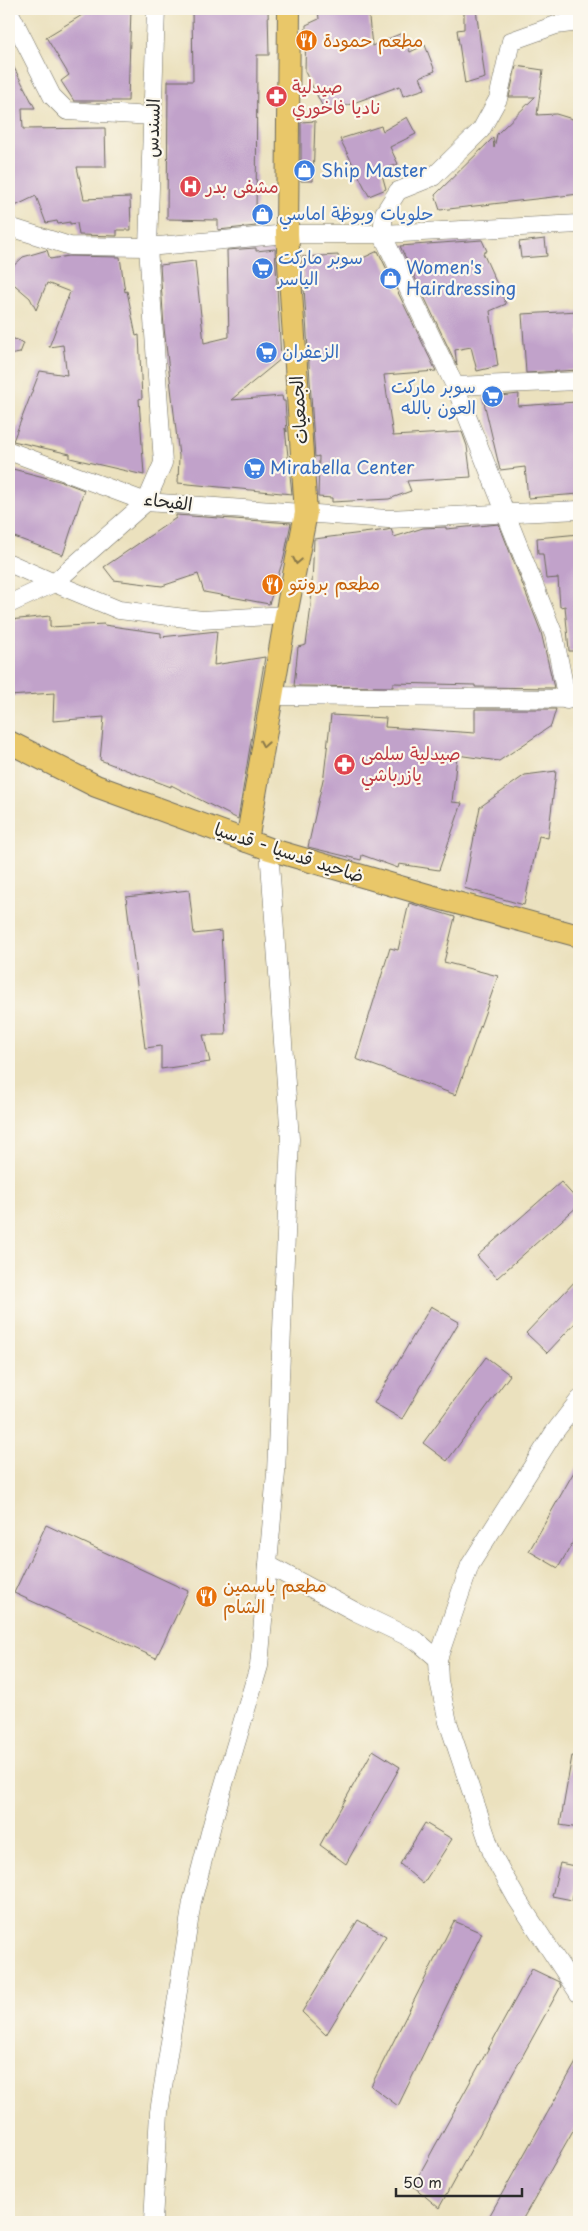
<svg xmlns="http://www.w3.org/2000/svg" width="588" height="2231" font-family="'Playpen Sans','Playpen Sans Arabic',sans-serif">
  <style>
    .building { fill: #c1a2ca }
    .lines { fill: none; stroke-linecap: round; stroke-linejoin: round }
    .minor-casing { stroke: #6e6b5e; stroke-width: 19 }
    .major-casing { stroke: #6e6b5e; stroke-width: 24 }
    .minor { stroke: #fff; stroke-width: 18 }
    .major { stroke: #e9c769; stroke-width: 22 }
    .oneway { stroke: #8a794a }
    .labels { text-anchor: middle; stroke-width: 4.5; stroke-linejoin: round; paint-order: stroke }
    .food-label { font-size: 18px; fill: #c56008; stroke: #fbf7ec; text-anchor: start }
    .health-label { font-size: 18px; fill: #be3a42; stroke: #fbf7ec; text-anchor: start }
    .street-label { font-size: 18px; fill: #2b2b2b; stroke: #fbf7ec }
    .shop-label { font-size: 18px; fill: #366cbe; stroke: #fbf7ec; text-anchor: start }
  </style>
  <rect width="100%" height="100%" fill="#fbf7ec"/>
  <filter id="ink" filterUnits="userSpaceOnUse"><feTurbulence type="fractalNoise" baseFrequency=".02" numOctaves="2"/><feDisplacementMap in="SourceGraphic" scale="10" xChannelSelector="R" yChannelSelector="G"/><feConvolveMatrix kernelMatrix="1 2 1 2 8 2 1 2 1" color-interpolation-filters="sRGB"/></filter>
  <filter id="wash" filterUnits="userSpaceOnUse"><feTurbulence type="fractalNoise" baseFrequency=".0096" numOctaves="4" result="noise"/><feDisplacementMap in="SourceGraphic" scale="20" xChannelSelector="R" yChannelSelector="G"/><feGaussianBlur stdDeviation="1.12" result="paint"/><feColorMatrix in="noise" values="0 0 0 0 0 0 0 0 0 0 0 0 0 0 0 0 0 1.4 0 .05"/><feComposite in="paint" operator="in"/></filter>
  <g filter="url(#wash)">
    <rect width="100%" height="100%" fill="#ebe1be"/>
    <g id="blocks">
      <!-- building -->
      <g class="building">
        <polygon points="92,9 131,9 128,101 74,101 61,81 69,75 46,37"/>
        <polygon points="192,9 268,9 269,55 257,55 256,226 218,230 218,220 167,219 168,81 193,81"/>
        <polygon points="318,9 368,9 372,46 402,33 410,52 425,45 435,71 420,77 425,89 403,96 400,86 326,113 305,72 306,25 319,19"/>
        <polygon points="464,9 476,9 485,78 465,84 457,30 464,29"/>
        <polygon points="9,58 35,108 22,108 23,129 105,128 106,167 77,167 84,199 130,197 131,230 117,230 117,236 79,235 77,223 70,224 70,222 58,224 57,221 46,223 36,196 13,207 9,199"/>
        <polygon points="516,66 543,70 537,115 556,114 579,121 579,194 440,210 435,195 493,138 494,148 497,134 535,97 509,97"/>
        <polygon points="407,117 416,134 390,147 398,164 381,171 386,189 369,196 340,139 381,126 383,131"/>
        <polygon points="315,121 313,181 301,181 301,122"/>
        <polygon points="545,239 547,256 521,258 519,242"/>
        <polygon points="482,240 487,251 483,253 506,304 490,311 498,366 477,371 471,347 455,350 457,366 400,246"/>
        <polygon points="256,248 256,251 275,249 281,359 231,400 282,396 283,401 285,401 287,432 285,428 292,494 178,483 179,456 164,328 160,265 195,261 204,343 229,337 227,250"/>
        <polygon points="47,250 50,259 68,256 120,257 125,292 127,291 136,336 139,335 142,398 139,399 144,475 70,458 70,454 13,441 40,371 67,375 63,345 49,347 70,292 47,283 36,310 30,298 9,280 9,270 23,257"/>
        <polygon points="378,251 436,371 384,375 393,436 462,432 467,446 471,477 407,481 411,491 389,499 332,502 332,498 318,497 319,456 315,457 302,257 338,255 341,268"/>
        <polygon points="579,311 579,370 526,373 522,314"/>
        <polygon points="9,337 24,343 20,353 9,355"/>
        <polygon points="519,394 518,406 576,402 579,439 579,494 528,498 525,467 500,470 483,398"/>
        <polygon points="9,468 63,482 84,490 63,555 9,535"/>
        <polygon points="176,515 291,523 284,557 269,604 204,592 198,574 162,586 114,580 104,567 176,518"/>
        <polygon points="499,524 541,632 554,688 475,687 475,685 393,683 393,687 294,686 298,647 306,645 311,606 314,539 387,530 391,529 394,537 423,528 446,527 446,529"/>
        <polygon points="579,534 579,651 569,651 565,606 560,607 558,578 546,579 543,554 538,554 537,538"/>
        <polygon points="50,616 50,627 104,624 104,625 161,633 161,637 217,631 214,665 265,657 238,819 171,785 171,787 100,760 104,717 53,721 54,693 9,696 9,620"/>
        <polygon points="475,709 556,709 551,726 499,761 457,755 452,802 462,803 439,870 399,864 398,868 362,855 361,860 308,847 324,775 331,715 386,718 385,727 475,733"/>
        <polygon points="556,771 548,838 539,836 524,905 464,888 480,807 525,775"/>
        <polygon points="189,890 194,934 221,931 226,1035 203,1035 210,1062 161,1069 161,1046 145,1048 126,897"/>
        <polygon points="409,903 455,917 444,962 498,976 456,1095 356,1059 390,948 398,950"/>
        <polygon points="561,1182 579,1202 579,1205 497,1278 477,1256"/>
        <polygon points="579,1277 579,1319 547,1353 526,1333"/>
        <polygon points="431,1306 459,1322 402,1419 374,1403"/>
        <polygon points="486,1357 510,1375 447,1461 423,1443"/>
        <polygon points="579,1463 579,1532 558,1568 529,1551"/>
        <polygon points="46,1525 188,1591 156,1658 14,1593"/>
        <polygon points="373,1750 400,1767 346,1864 320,1845"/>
        <polygon points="572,1756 579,1757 579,1828 560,1825"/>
        <polygon points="425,1823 452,1839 423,1884 400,1864"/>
        <polygon points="560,1863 579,1867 572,1900 552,1896"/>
        <polygon points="358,1920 386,1936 326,2035 302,2012"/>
        <polygon points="454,1921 482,1933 398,2106 371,2086"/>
        <polygon points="532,1969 559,1982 561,1986 439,2208 413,2186"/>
        <polygon points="579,2057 579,2120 521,2222 486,2222"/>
      </g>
    </g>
  </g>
  <g filter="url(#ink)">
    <use href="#blocks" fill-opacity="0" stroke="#6e6b5e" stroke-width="1"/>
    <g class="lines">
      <defs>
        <g id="minor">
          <polyline points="156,9 148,247 163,463 146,502 54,583 119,610 202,620 286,615"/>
          <polyline points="9,11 52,96 67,111 153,116"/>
          <polyline points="9,225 13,228 70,246 148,247 287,234 382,234 579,224"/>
          <polyline points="455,386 382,234 384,213 398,191 433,177 481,130 498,99 511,41 556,25 579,22"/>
          <polyline points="9,451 146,502 388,519 579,510"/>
          <polyline points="9,563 54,583"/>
          <polyline points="9,604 54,583"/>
          <polyline points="272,696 579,699"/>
          <polyline points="567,700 554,635 455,386 579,381"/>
          <polyline points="579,1400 553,1434 470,1565 438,1659 439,1681 448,1722 493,1856 517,1899 579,1994"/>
          <polyline points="268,1565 356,1612 417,1641 438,1659"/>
          <polyline points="153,2222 159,2112 192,1902 213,1821 259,1666 276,1473 290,1139 269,849"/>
        </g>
        <g id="major">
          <polyline points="9,742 96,786 269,849 431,896 579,936"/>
          <polyline points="247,841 286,615 306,513 287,234 289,9"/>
        </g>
      </defs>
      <!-- minor casing -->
      <use href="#minor" class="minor-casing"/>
      <!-- major casing -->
      <use href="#major" class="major-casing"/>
      <!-- minor -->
      <use href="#minor" class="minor"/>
      <!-- major -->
      <use href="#major" class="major"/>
    </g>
    <!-- one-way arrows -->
    <defs><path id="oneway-chevron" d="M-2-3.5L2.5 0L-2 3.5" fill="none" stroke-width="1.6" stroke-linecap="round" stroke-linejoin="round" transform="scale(1.25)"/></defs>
    <g class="oneway">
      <use href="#oneway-chevron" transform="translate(297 561) rotate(101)"/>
      <use href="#oneway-chevron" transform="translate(264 744) rotate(100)"/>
    </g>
  </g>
  <!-- icons -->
  <defs>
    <symbol id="restaurant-disc" viewBox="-11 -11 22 22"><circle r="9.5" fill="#e8710a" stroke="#fbf7ec"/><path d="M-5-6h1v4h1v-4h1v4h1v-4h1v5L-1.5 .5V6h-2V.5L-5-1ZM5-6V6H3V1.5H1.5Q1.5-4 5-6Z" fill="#fff"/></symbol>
    <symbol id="pharmacy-disc" viewBox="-11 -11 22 22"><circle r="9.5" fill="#e0444e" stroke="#fbf7ec"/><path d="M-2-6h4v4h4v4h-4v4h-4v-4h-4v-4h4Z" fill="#fff"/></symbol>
    <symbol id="shop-disc" viewBox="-11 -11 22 22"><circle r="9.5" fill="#3f7fe0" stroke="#fbf7ec"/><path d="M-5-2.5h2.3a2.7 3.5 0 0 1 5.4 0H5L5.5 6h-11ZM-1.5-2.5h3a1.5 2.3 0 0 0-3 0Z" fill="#fff"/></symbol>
    <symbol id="hospital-disc" viewBox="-11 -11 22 22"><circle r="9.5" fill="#e0444e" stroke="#fbf7ec"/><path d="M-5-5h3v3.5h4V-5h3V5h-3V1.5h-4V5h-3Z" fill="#fff"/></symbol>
    <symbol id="supermarket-disc" viewBox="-11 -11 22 22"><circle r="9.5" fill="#3f7fe0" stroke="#fbf7ec"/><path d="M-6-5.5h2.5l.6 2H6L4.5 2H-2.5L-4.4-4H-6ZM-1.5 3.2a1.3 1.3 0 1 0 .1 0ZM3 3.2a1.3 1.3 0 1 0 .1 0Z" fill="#fff"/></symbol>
  </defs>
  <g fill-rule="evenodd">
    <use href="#restaurant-disc" x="294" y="28" width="25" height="25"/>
    <use href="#pharmacy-disc" x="264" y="84" width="25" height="25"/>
    <use href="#shop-disc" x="292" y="158" width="25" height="25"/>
    <use href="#hospital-disc" x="178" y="174" width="25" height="25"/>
    <use href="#shop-disc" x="250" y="202" width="25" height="25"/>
    <use href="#supermarket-disc" x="250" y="256" width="25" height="25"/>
    <use href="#shop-disc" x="378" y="266" width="25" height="25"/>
    <use href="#supermarket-disc" x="254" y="340" width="25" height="25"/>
    <use href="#supermarket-disc" x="480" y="384" width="25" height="25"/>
    <use href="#supermarket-disc" x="242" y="456" width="25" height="25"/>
    <use href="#restaurant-disc" x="260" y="572" width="25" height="25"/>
    <use href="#pharmacy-disc" x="332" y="752" width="25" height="25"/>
    <use href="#restaurant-disc" x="194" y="1584" width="25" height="25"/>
  </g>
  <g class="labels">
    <!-- food labels -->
    <g class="food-label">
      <text x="323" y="47">مطعم حمودة</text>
      <text x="289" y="590">مطعم برونتو</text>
      <text x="223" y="1592">مطعم ياسمين<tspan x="223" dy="21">الشام</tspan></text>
    </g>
    <!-- health labels -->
    <g class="health-label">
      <text x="292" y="93">صيدلية<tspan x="292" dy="21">ناديا فاخوري</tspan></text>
      <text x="206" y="193">مشفى بدر</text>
      <text x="361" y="760">صيدلية سلمى<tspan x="361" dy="21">يازرباشي</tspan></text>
    </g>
    <!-- street labels -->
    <g class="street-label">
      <text transform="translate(153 128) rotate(-88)" y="6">السندس</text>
      <text transform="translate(299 410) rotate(-94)" y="6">الجمعيات</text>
      <text transform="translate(168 502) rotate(7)" y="6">الفيحاء</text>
      <text transform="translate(289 853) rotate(18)" y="6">ضاحيد قدسيا - قدسيا</text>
    </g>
    <!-- shop labels -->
    <g class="shop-label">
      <text x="321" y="177">Ship Master</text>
      <text x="279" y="220">حلويات وبوظة اماسي</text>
      <text x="278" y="264">سوبر ماركت<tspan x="278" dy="21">الياسر</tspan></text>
      <text x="406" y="274">Women's<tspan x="406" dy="21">Hairdressing</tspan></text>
      <text x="282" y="358">الزعفران</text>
      <text x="476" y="393" text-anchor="end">سوبر ماركت<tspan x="476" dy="21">العون بالله</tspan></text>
      <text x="270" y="474">Mirabella Center</text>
    </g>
  </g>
  <!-- margin -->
  <rect width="588" height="2231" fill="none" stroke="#fbf7ec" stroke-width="30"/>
  <!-- scale -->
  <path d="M396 2188v8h126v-8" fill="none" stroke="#2b2b2b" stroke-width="2.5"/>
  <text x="403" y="2188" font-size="15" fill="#2b2b2b" stroke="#fbf7ec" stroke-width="4" paint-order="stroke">50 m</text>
</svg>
